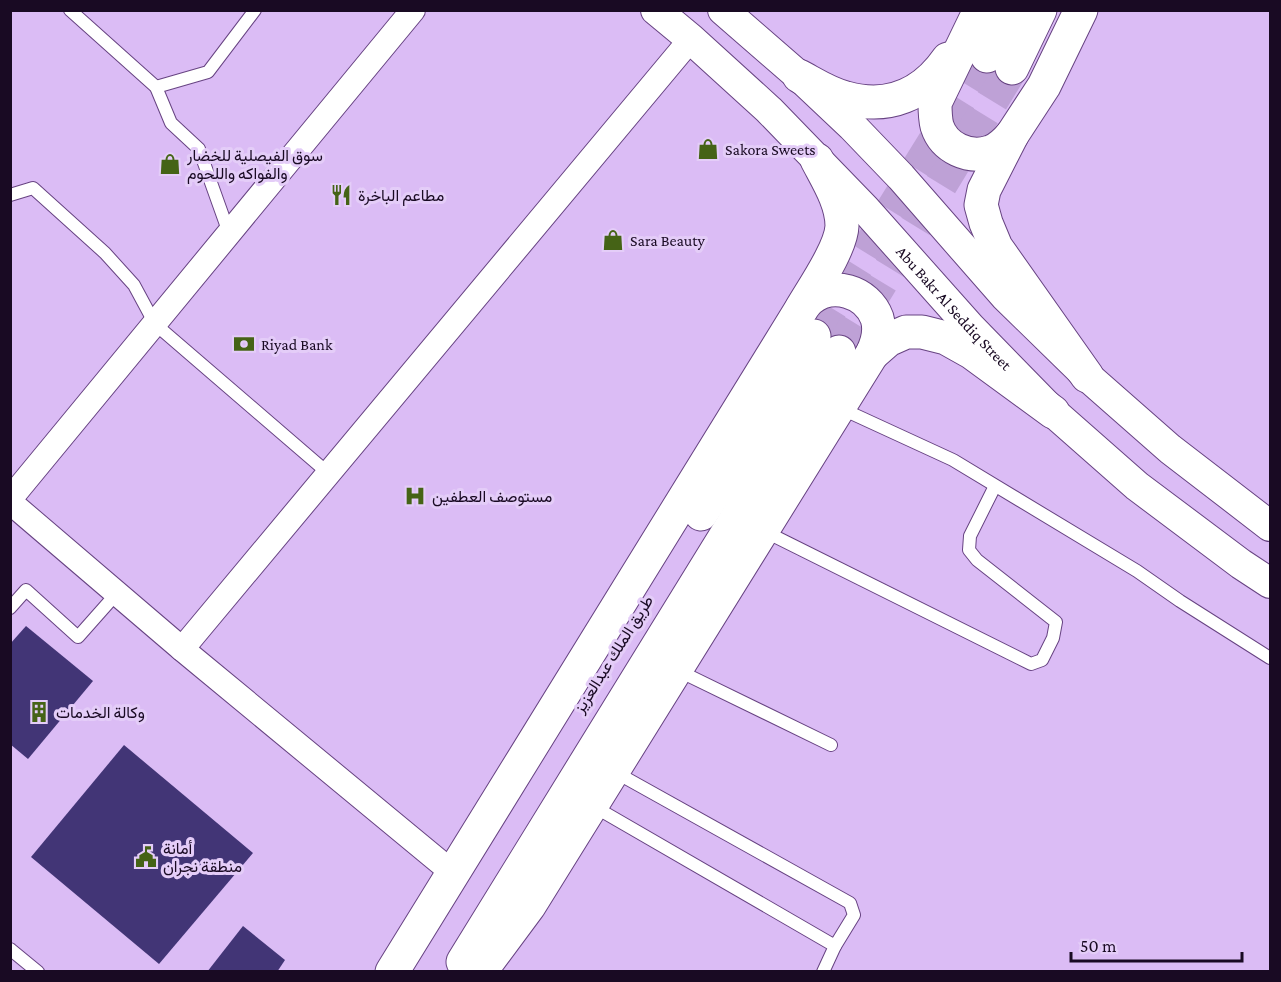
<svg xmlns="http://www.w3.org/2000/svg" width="1281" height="982" font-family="'Crimson Pro',Vazirmatn,serif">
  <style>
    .building { fill: #423576 }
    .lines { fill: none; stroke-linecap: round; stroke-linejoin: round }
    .secondary-tunnel { stroke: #bea1d6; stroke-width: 33; stroke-dasharray: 33 16; stroke-linecap: butt }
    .service-casing { stroke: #674382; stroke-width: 14 }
    .minor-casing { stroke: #674382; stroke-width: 26 }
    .tertiary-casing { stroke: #674382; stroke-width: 32 }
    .secondary-casing { stroke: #674382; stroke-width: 35 }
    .service { stroke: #fff; stroke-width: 12 }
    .minor { stroke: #fff; stroke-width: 24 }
    .tertiary { stroke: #fff; stroke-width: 30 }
    .secondary { stroke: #fff; stroke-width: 33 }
    .labels { text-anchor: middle; stroke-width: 6; stroke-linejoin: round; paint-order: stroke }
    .poi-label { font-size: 16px; fill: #190a23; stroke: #e4cdf8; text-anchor: start }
    .street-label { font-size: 16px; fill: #190a23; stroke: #e4cdf8 }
  </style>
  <rect width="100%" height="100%" fill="#dbbcf5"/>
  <!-- building -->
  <g class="building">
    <polygon points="26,626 93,681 28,759 10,744 10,644"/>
    <polygon points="124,745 253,853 159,964 31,857"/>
    <polygon points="243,926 285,960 277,972 207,972"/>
  </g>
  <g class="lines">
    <!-- secondary-tunnel -->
    <g class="secondary-tunnel">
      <polyline points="814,336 987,56"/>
      <polyline points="839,352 1012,68"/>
    </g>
    <defs>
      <g id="service">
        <polyline points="70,10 156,87 171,123 199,149 229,233"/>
        <polyline points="156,87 208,72 255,10"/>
        <polyline points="10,195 33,188 105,253 134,285 155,324 328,473"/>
        <polyline points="840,408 953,460 1137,571 1180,601 1270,658"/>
        <polyline points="764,531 1031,664 1042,660 1053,638 1056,622 977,560 969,550 970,536 995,486"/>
        <polyline points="10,608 26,590 78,637 117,593"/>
        <polyline points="677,670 831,745"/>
        <polyline points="593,806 835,946 854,915 850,903 615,772"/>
        <polyline points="10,949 38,972"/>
        <polyline points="823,972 835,946"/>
      </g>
      <g id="minor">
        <polyline points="10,499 413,10"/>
        <polyline points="10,502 182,649 453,873"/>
        <polyline points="182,649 691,39"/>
      </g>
      <g id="tertiary">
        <path id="s1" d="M 656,10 L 691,39 L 769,110 L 865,209 L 970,327 L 1053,412 L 1137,486 L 1241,564 L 1270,583"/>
        <polyline points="723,10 799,76 852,126 901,177 1005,296 1087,376 1170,449 1270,526"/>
      </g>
      <g id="secondary">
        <path d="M 980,10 L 935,103 C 935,111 935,118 937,126 C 944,148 969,159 990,152 C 1000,149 1006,142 1012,135"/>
        <polyline points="1081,10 1044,86 1012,135 984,190 981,205 986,223 996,247 1087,376"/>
        <polyline points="987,56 1009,10"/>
        <polyline points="1012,68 1040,10"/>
        <path d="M 799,76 C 814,84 829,94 846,98 C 889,110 923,95 948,59"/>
        <polyline points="872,354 888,340 906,332 922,332 946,338 971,352 1053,412"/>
        <polyline points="701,514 814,336"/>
        <polyline points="463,962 839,352"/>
        <path d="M 392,972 L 800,311 C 812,290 841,249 842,226 C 842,203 828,181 817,160"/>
        <path d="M 480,972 L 529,906 L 872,354 C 878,342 881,331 877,318 C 867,291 832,281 810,299 C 806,302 803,307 801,310"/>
      </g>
    </defs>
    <!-- service casing -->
    <use href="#service" class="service-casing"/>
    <!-- minor casing -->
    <use href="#minor" class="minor-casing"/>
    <!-- tertiary casing -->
    <use href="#tertiary" class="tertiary-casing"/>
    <!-- secondary casing -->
    <use href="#secondary" class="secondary-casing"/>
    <!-- service -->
    <use href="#service" class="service"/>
    <!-- minor -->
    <use href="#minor" class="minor"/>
    <!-- tertiary -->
    <use href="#tertiary" class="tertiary"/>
    <!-- secondary -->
    <use href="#secondary" class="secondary"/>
  </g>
  <!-- icons -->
  <defs>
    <symbol id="shop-bare" viewBox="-9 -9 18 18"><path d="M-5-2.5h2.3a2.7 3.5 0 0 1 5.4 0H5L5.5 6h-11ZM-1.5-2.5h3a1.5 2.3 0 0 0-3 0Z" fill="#456316" stroke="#e4cdf8" stroke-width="2.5" paint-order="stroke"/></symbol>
    <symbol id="restaurant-bare" viewBox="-9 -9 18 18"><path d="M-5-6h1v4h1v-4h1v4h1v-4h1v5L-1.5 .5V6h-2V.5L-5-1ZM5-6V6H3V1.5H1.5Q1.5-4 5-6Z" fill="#456316" stroke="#e4cdf8" stroke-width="2.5" paint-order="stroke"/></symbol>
    <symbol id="bank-bare" viewBox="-9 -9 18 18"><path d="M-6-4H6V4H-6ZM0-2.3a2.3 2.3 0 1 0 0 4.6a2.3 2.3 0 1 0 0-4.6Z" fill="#456316" stroke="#e4cdf8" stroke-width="2.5" paint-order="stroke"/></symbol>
    <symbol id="hospital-bare" viewBox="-9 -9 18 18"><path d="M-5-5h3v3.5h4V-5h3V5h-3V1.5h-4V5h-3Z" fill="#456316" stroke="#e4cdf8" stroke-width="2.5" paint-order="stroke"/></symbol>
    <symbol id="building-bare" viewBox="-9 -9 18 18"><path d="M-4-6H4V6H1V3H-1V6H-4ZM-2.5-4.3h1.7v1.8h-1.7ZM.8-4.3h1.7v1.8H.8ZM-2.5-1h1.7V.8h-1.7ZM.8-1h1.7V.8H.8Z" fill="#456316" stroke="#e4cdf8" stroke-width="2.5" paint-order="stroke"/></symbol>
    <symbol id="civic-bare" viewBox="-9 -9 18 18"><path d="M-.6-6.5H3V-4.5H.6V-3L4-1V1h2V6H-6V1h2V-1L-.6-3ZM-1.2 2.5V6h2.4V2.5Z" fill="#456316" stroke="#e4cdf8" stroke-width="2.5" paint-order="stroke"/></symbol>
  </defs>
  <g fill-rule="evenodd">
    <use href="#shop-bare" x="693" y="134" width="30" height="30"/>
    <use href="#shop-bare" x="155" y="149" width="30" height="30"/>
    <use href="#restaurant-bare" x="326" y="180" width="30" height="30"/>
    <use href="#shop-bare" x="598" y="225" width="30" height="30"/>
    <use href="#bank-bare" x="229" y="329" width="30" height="30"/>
    <use href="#hospital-bare" x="400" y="481" width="30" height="30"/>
    <use href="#building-bare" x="24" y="697" width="30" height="30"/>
    <use href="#civic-bare" x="131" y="842" width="30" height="30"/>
  </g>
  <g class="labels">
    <!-- poi labels -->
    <g class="poi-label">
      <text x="725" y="155">Sakora Sweets</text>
      <text x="187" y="161">سوق الفيصلية للخضار<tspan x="187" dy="18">والفواكه واللحوم</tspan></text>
      <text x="358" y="201">مطاعم الباخرة</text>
      <text x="630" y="246">Sara Beauty</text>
      <text x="261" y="350">Riyad Bank</text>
      <text x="432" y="502">مستوصف العطفين</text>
      <text x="56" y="718">وكالة الخدمات</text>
      <text x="163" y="854">أمانة<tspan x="163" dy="18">منطقة نجران</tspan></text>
    </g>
    <!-- street labels -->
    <g class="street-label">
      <text dy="6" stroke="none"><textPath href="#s1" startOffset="422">Abu Bakr Al Seddiq Street</textPath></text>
      <text transform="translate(613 654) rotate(-58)" y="6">طريق الملك عبدالعزيز</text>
    </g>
  </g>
  <!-- border -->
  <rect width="1281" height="982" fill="none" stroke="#190a23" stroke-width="24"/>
  <!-- scale -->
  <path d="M1071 952v9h171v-9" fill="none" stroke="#190a23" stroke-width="3"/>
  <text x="1080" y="952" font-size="18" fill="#190a23" stroke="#e4cdf8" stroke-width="4.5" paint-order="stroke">50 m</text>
</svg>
